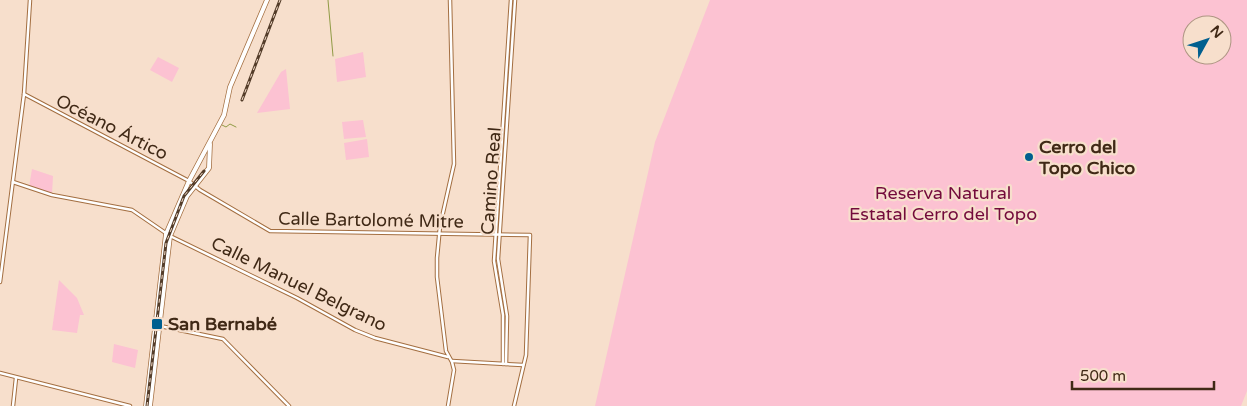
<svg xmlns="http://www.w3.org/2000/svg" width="1247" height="406" font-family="'Varela Round',sans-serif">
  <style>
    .green { fill: #fcc2d2; fill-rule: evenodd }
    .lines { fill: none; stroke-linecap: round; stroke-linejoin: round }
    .stream { stroke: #909b45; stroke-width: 1 }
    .minor-casing { stroke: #a36e40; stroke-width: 4.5 }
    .major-casing { stroke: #a36e40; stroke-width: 5.5 }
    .minor { stroke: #fff; stroke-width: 2.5 }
    .major { stroke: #fff; stroke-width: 4 }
    .rail-casing { stroke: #533c29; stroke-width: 3 }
    .rail { stroke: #f7dfcc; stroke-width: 1; stroke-dasharray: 4; stroke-linecap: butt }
    .poi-dot { fill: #005f8f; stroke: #f7dfcc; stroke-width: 2 }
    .labels { text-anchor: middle; stroke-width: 4.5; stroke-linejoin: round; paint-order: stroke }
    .street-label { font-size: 18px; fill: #402916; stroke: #f7dfcc }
    .poi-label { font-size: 18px; font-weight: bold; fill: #402916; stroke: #f7dfcc; text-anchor: start }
    .park-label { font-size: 18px; fill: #730a3b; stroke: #f7dfcc }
  </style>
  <rect width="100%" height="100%" fill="#f7dfcc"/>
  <!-- green -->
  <g class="green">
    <path d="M 710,0 L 1247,0 L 1247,391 L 1241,406 L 595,406 L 655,142 ZM 1192,25 L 1222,25 L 1222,55 L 1192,55 Z"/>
    <polygon points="363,52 366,77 337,82 335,59"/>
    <polygon points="158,57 179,68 172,82 150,70"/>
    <polygon points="286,69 290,109 257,113 281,72"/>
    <polygon points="363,120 366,137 344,139 342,122"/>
    <polygon points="367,139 369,157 346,160 344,143"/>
    <polygon points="32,169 53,176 52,194 29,187"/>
    <polygon points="59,280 77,298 84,315 80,315 77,333 52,330"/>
    <polygon points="114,344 138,350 135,368 112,362"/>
  </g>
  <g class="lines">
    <!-- stream -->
    <g class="stream">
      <polyline points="328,0 333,56"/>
      <polyline points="222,125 226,127 230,124 236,127"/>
    </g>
    <defs>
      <g id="minor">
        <polyline points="24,94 189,181 200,190 270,231 530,235 526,355 514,406"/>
        <polyline points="13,182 52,195 132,210 170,236 297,298 355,330 375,338 448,357"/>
        <polyline points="0,282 24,94 30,0"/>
        <polyline points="160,326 223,339 289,406"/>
        <polyline points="452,361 523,365"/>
        <polyline points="503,364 503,315 494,261 511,0"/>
        <polyline points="506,364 507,316 498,259 515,0"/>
        <polyline points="0,373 130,406"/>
        <polyline points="13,406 16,378"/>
        <polyline points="448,406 454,370 452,362 446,351 437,277 437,258 440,226 454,164 450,0"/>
      </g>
      <g id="major">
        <polyline points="146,406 166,234 189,181 224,115 230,87 267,0"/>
        <polyline points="150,406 170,236 187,196 209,168 210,144"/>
      </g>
    </defs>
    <!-- minor casing -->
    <use href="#minor" class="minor-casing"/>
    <!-- major casing -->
    <use href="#major" class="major-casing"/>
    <!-- minor -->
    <use href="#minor" class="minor"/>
    <!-- major -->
    <use href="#major" class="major"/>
    <defs>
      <g id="rail">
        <polyline points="242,100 280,0"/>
        <polyline points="147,406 166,243 184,196 204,171"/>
      </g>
    </defs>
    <!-- rail casing -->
    <use href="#rail" class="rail-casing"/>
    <!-- rail -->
    <use href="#rail" class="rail"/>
  </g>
  <!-- markers -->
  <g class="poi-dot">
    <circle cx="1029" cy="157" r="5"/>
    <rect x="151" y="318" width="12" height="12" rx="2.5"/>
  </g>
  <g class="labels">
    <!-- street labels -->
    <g class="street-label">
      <text transform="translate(112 127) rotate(27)" y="6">Océano Ártico</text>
      <text transform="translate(491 181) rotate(-86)" y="6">Camino Real</text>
      <text transform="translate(371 220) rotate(1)" y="6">Calle Bartolomé Mitre</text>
      <text transform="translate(299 284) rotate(26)" y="6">Calle Manuel Belgrano</text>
    </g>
    <!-- poi labels -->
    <g class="poi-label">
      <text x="1039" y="153">Cerro del<tspan x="1039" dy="21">Topo Chico</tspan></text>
      <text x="168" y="330">San Bernabé</text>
    </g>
    <!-- park labels -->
    <g class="park-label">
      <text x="943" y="199">Reserva Natural<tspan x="943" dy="21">Estatal Cerro del Topo</tspan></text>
    </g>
  </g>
  <!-- north arrow -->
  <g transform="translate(1207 40) rotate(50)"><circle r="24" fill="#f7dfcc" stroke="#ae9683"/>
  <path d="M0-4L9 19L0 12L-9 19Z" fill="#005f8f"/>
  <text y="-8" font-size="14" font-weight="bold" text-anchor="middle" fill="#402916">N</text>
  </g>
  <!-- scale -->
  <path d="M1072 381v8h142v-8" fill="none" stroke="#402916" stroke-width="2.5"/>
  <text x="1080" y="381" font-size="15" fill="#402916" stroke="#f7dfcc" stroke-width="4" paint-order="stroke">500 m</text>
</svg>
